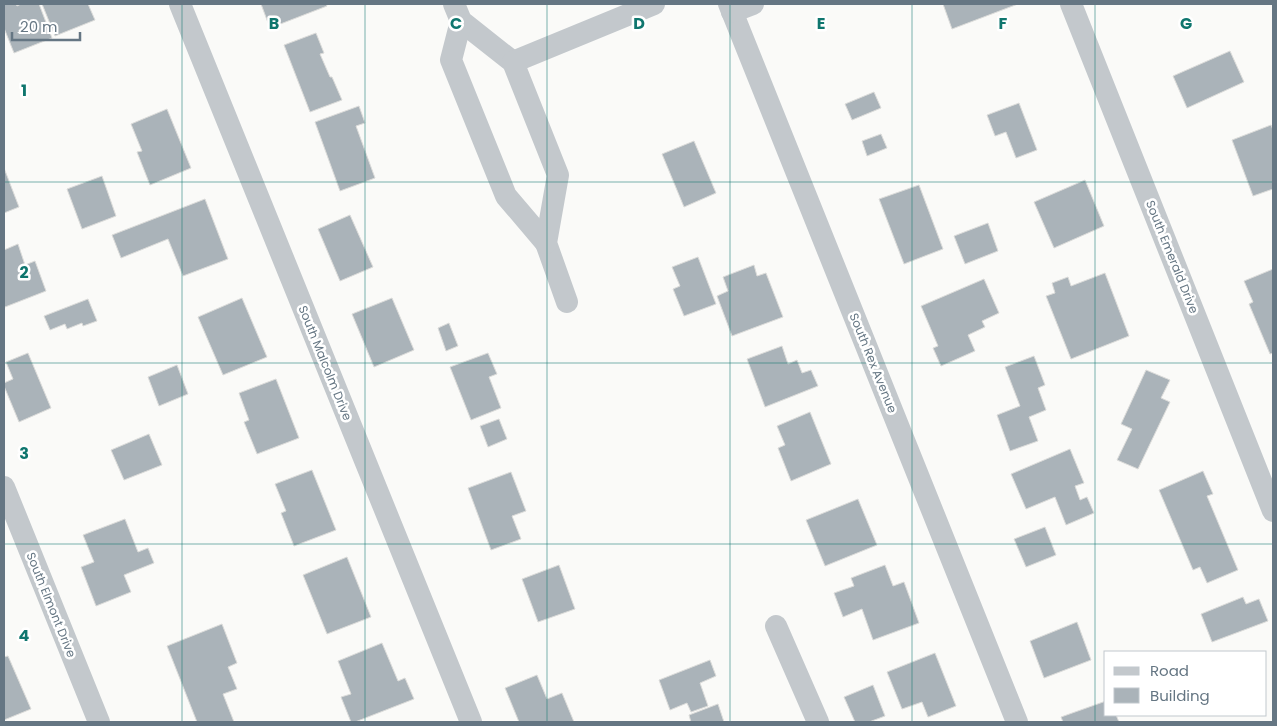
<svg xmlns="http://www.w3.org/2000/svg" width="1277" height="726" font-family="Poppins,sans-serif">
  <style>
    .building { fill: #aab3b9; stroke: #dcdcda }
    .lines { fill: none; stroke-linecap: round; stroke-linejoin: round }
    .minor { stroke: #c3c8cc; stroke-width: 22 }
    .grid { fill: none; stroke: #0f766e; stroke-width: 1; stroke-opacity: 0.55 }
    .labels { text-anchor: middle; stroke-width: 5; stroke-linejoin: round; paint-order: stroke }
    .street-label { font-size: 12px; fill: #657683; stroke: #fff }
    .grid-label { font-size: 16px; text-anchor: middle; font-weight: bold; fill: #0f766e; stroke: #fff; stroke-width: 5; stroke-linejoin: round; paint-order: stroke }
  </style>
  <rect width="100%" height="100%" fill="#fafaf8"/>
  <!-- building -->
  <g class="building">
    <polygon points="4,4 16,4 17,6 21,4 39,4 52,38 14,53 4,28"/>
    <polygon points="42,4 88,4 95,20 55,36"/>
    <polygon points="261,4 326,4 327,6 270,28"/>
    <polygon points="943,4 1018,4 952,29"/>
    <polygon points="316,33 324,53 320,54 330,77 332,77 342,100 310,112 284,45"/>
    <polygon points="1230,51 1244,82 1187,108 1173,76"/>
    <polygon points="874,92 881,108 852,120 845,104"/>
    <polygon points="1019,103 1037,150 1016,158 1006,132 995,136 987,115"/>
    <polygon points="359,106 365,123 356,126 375,178 340,191 315,122"/>
    <polygon points="167,109 191,168 150,185 137,152 142,151 131,124"/>
    <polygon points="1271,125 1273,130 1273,189 1253,196 1232,140"/>
    <polygon points="881,134 887,148 867,156 862,141"/>
    <polygon points="694,141 716,193 684,207 662,154"/>
    <polygon points="4,168 19,207 4,213"/>
    <polygon points="102,176 116,216 82,229 67,189"/>
    <polygon points="1085,180 1104,226 1054,248 1034,202"/>
    <polygon points="919,185 943,249 904,264 879,199"/>
    <polygon points="205,199 228,259 183,276 168,239 121,258 112,235"/>
    <polygon points="350,215 373,267 340,281 318,229"/>
    <polygon points="988,223 998,251 965,264 954,236"/>
    <polygon points="18,244 25,265 35,261 46,291 5,307 4,304 4,250"/>
    <polygon points="698,257 716,304 684,316 673,289 680,286 672,267"/>
    <polygon points="754,265 757,276 766,273 783,317 732,336 717,296 728,291 723,277"/>
    <polygon points="1273,269 1273,353 1270,354 1249,304 1253,302 1244,281"/>
    <polygon points="1105,273 1129,336 1071,359 1046,296 1055,293 1052,283 1068,277 1071,286"/>
    <polygon points="984,279 999,313 982,321 985,327 968,335 975,351 941,366 933,348 938,346 921,306"/>
    <polygon points="242,298 267,357 223,375 198,317"/>
    <polygon points="392,298 414,350 374,367 352,314"/>
    <polygon points="88,299 97,321 83,326 82,323 67,329 65,324 50,330 44,316"/>
    <polygon points="449,323 458,346 446,351 438,328"/>
    <polygon points="782,346 788,364 797,360 802,373 811,370 818,386 765,407 747,359"/>
    <polygon points="28,353 51,408 19,422 4,386 4,383 13,379 6,362"/>
    <polygon points="488,353 497,374 489,377 501,408 471,420 450,367"/>
    <polygon points="1034,356 1045,385 1038,388 1046,410 1029,417 1038,441 1010,451 997,415 1020,406 1005,367"/>
    <polygon points="177,365 188,394 159,406 148,377"/>
    <polygon points="1146,370 1170,380 1161,398 1170,402 1138,469 1117,460 1132,429 1121,424"/>
    <polygon points="276,379 299,438 257,454 244,422 249,420 239,393"/>
    <polygon points="810,412 831,464 791,481 778,448 785,445 777,426"/>
    <polygon points="499,419 507,439 488,447 480,426"/>
    <polygon points="149,434 162,465 124,480 111,450"/>
    <polygon points="1070,449 1084,483 1075,486 1080,500 1087,497 1094,513 1066,525 1055,497 1026,509 1011,474"/>
    <polygon points="312,470 336,530 294,546 281,513 286,511 275,484"/>
    <polygon points="1203,471 1213,494 1207,496 1238,570 1207,583 1200,567 1193,570 1159,490"/>
    <polygon points="511,472 526,511 512,516 521,539 491,550 468,488"/>
    <polygon points="858,499 877,545 825,566 806,520"/>
    <polygon points="125,519 138,552 148,548 154,563 124,575 131,592 96,606 81,567 94,562 83,535"/>
    <polygon points="1045,527 1056,555 1026,567 1014,539"/>
    <polygon points="347,557 371,617 327,634 303,575"/>
    <polygon points="559,565 575,609 538,622 522,579"/>
    <polygon points="885,565 893,586 904,582 919,623 873,640 862,609 843,617 834,593 854,586 851,578"/>
    <polygon points="1243,597 1246,604 1259,599 1268,621 1212,642 1201,614"/>
    <polygon points="1077,622 1091,660 1044,678 1030,641"/>
    <polygon points="222,624 237,663 228,667 237,689 223,694 234,722 197,722 167,646"/>
    <polygon points="382,643 398,681 405,678 414,699 355,722 351,722 341,697 351,694 338,661"/>
    <polygon points="935,653 956,706 928,717 922,702 902,709 887,672"/>
    <polygon points="8,656 31,709 4,720 4,657"/>
    <polygon points="710,660 716,676 700,683 708,706 691,712 687,703 670,710 659,680"/>
    <polygon points="537,675 547,699 562,693 574,722 519,722 505,688"/>
    <polygon points="873,685 885,716 869,722 855,722 844,697"/>
    <polygon points="1106,701 1106,715 1116,715 1119,722 1063,722 1061,717"/>
    <polygon points="718,704 724,722 691,722 689,715"/>
  </g>
  <g class="lines">
    <!-- minor -->
    <g class="minor">
      <polyline points="180,4 471,722"/>
      <polyline points="454,4 461,21 513,62 558,175 546,243 567,302"/>
      <polyline points="729,4 1017,722"/>
      <polyline points="1071,4 1273,511"/>
      <polyline points="732,12 753,4"/>
      <polyline points="461,21 451,60 506,196 546,243"/>
      <polyline points="513,62 654,4"/>
      <polyline points="4,487 99,722"/>
      <polyline points="776,626 818,722"/>
    </g>
  </g>
  <!-- grid -->
  <path class="grid" d="M 182,4 L 182,722M 365,4 L 365,722M 547,4 L 547,722M 730,4 L 730,722M 912,4 L 912,722M 1095,4 L 1095,722M 4,182 L 1273,182M 4,363 L 1273,363M 4,544 L 1273,544"/>
  <g class="labels">
    <!-- street labels -->
    <g class="street-label">
      <text transform="translate(1172 257) rotate(68)" y="4">South Emerald Drive</text>
      <text transform="translate(325 363) rotate(68)" y="4">South Malcolm Drive</text>
      <text transform="translate(873 363) rotate(68)" y="4">South Rex Avenue</text>
      <text transform="translate(51 605) rotate(68)" y="4">South Elmont Drive</text>
    </g>
  </g>
  <g class="grid-label">
    <text x="274" y="29">B</text>
    <text x="456" y="29">C</text>
    <text x="639" y="29">D</text>
    <text x="821" y="29">E</text>
    <text x="1003" y="29">F</text>
    <text x="1186" y="29">G</text>
    <text x="24" y="96">1</text>
    <text x="24" y="278">2</text>
    <text x="24" y="459">3</text>
    <text x="24" y="641">4</text>
  </g>
  <!-- border -->
  <rect width="1277" height="726" fill="none" stroke="#657683" stroke-width="10"/>
  <!-- legend -->
  <rect x="1104" y="651" width="162" height="65" fill="#ffffff" stroke="#c1c8cd"/>
  <rect x="1114" y="667" width="25" height="8" fill="#c3c8cc" stroke="#c1c8cd"/>
  <text x="1150" y="676" font-size="15" fill="#657683">Road</text>
  <rect x="1114" y="688" width="25" height="15" fill="#aab3b9" stroke="#c1c8cd"/>
  <text x="1150" y="701" font-size="15" fill="#657683">Building</text>
  <!-- scale -->
  <path d="M12 32v8h68v-8" fill="none" stroke="#657683" stroke-width="2.5"/>
  <text x="20" y="32" font-size="15" fill="#657683" stroke="#ffffff" stroke-width="4" paint-order="stroke">20 m</text>
</svg>
